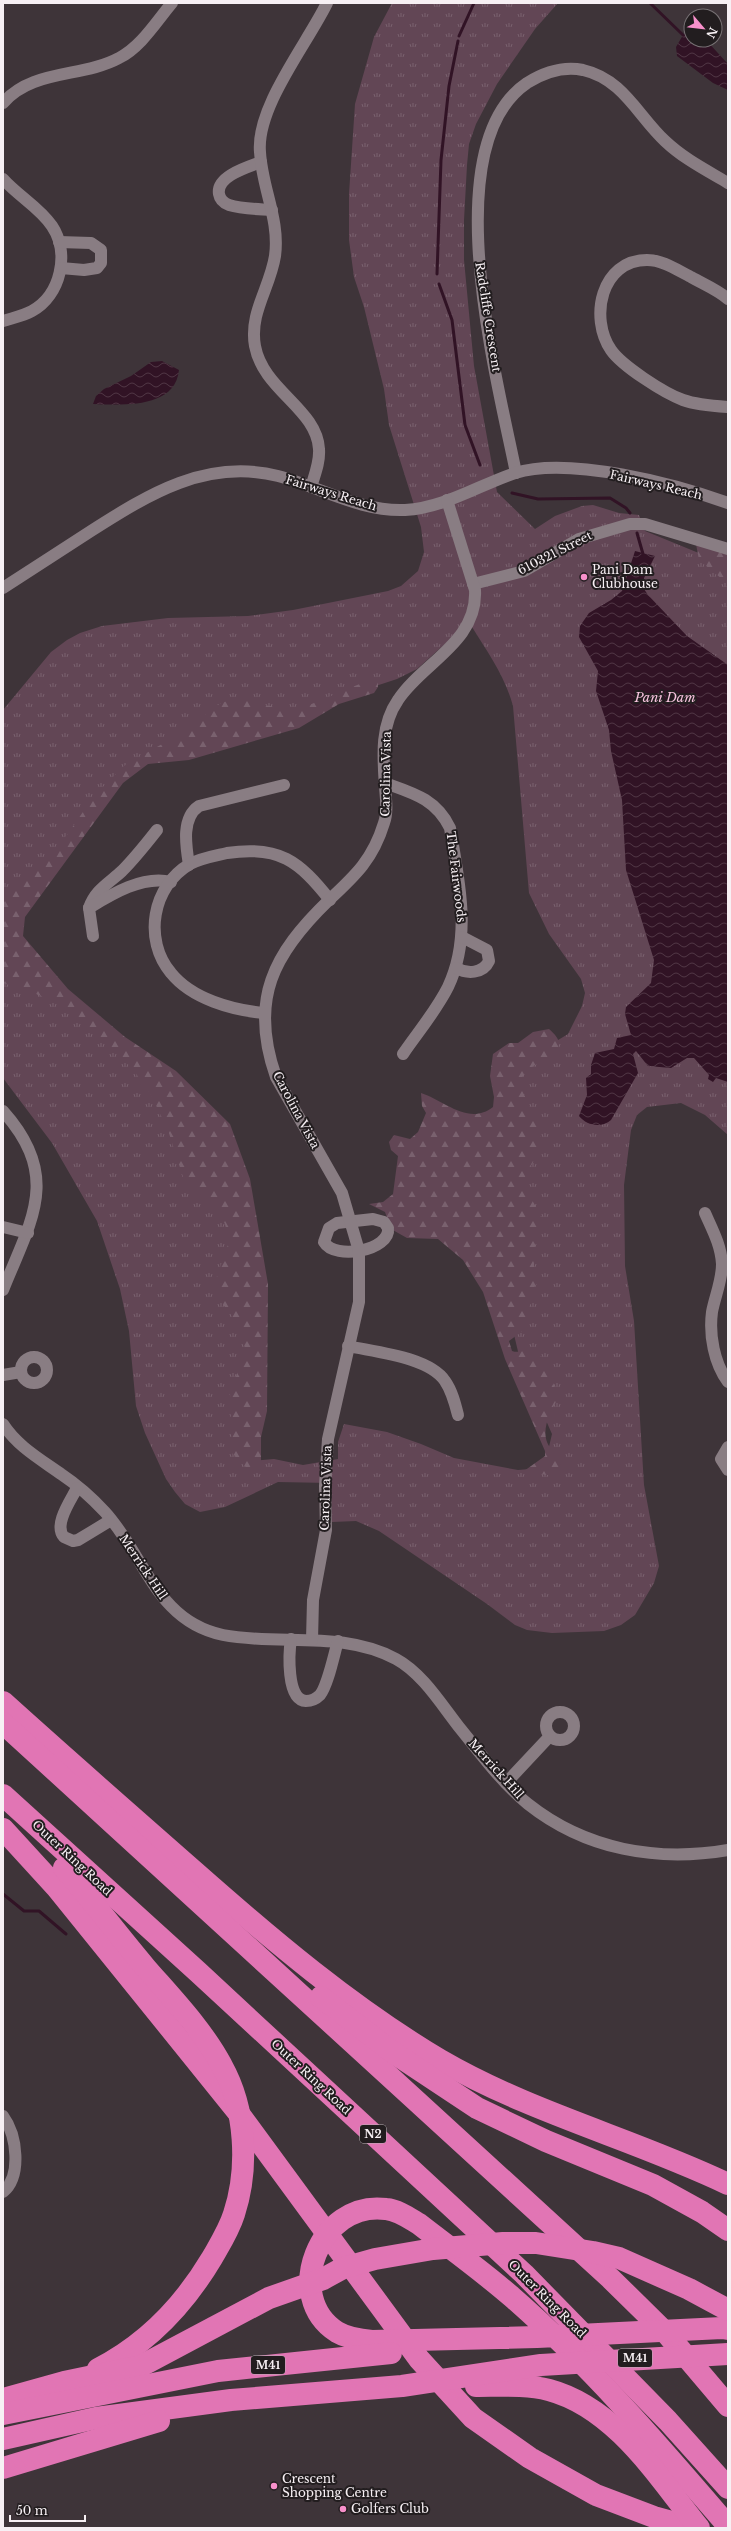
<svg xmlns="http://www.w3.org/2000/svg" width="731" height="2531" font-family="'Libre Baskerville',serif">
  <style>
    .grass { fill: url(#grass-tufts); fill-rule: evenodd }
    .forest { fill: url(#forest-firs) }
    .water { fill: url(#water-waves) }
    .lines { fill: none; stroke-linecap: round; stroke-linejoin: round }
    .stream { stroke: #311325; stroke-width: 3 }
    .street { stroke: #897d83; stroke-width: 12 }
    .highway { stroke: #e175b4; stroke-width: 22 }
    .poi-dot { fill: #f890cb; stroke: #221d1f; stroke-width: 1.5 }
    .labels { text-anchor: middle; stroke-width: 4; stroke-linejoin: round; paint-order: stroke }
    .shield { fill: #221d1f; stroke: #b7b1b4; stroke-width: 1 }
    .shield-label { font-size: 11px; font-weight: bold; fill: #f7f0f4 }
    .street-label { font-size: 12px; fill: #f7f0f4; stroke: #221d1f }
    .poi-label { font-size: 12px; fill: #f7f0f4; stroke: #221d1f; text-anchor: start }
    .water-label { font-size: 13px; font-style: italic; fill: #f8c4df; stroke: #221d1f }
  </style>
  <defs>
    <pattern id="grass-tufts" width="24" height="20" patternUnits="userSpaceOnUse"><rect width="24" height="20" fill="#624655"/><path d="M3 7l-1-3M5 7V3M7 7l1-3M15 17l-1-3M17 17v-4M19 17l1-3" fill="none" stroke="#79616e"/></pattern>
    <pattern id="forest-firs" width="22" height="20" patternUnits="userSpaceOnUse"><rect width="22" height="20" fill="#624655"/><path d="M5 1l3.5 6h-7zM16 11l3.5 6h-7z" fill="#79616e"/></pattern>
    <pattern id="water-waves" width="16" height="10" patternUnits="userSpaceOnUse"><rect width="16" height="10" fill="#311325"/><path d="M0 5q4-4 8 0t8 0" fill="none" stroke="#503645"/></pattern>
  </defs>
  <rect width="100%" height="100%" fill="#3e3439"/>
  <!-- grass -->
  <path class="grass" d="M 392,3 L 558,3 L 535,29 L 497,84 L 476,124 L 469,144 L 467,165 L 464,220 L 464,260 L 474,366 L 497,492 L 535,529 L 555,516 L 582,506 L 593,505 L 619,513 L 639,515 L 645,531 L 706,556 L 728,570 L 728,1135 L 705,1115 L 681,1103 L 647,1107 L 637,1115 L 631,1130 L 624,1185 L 625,1266 L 634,1321 L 644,1485 L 659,1566 L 654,1583 L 635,1615 L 621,1625 L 604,1631 L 552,1633 L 527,1630 L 515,1625 L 487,1604 L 379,1531 L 356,1521 L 332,1522 L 331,1483 L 278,1482 L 225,1507 L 200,1512 L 185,1504 L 175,1492 L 166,1479 L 145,1433 L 136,1406 L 129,1331 L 120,1289 L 97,1221 L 52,1143 L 3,1078 L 3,710 L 51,652 L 67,640 L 80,633 L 102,626 L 168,618 L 248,616 L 293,610 L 388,591 L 401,586 L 418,571 L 424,552 L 421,527 L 389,425 L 384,389 L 364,307 L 354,277 L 349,240 L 349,194 L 355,104 L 374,37 ZM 472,627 C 488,653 505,676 513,706 L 529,893 L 549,934 L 581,979 L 585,993 L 582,1006 L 568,1034 L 545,1048 L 507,1086 L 511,1322 L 521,1364 L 552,1434 L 548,1451 L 542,1462 L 530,1469 L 518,1470 L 454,1458 L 421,1444 L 387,1432 L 344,1424 L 338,1442 L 338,1459 L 303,1465 L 274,1459 L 250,1461 L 244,1207 L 111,1036 L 11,932 L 123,776 L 166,755 L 397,679 L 417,669 L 456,634 Z"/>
  <!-- forest -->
  <g class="forest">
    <polygon points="696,544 728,554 728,584 699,560"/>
    <polygon points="374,678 378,681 378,687 374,693 339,704 299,728 189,760 148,764 123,783 25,917 23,936 68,989 125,1037 176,1071 230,1124 250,1179 268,1284 267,1411 261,1437 261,1462 247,1468 232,1453 230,1393 246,1349 231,1314 219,1300 215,1282 229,1242 225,1224 218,1211 184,1180 168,1130 150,1093 132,1068 71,1010 32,992 3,983 3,894 15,889 67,835 94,796 124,766 176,736 221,703 236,698 269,706 302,708"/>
    <path d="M 549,1029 C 557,1036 561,1041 558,1051 L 527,1070 L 519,1082 C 524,1097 545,1133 541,1146 C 537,1159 526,1170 523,1184 L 545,1223 C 542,1231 536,1239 535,1246 C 532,1259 535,1272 536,1285 L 529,1293 L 531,1316 L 529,1326 L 509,1341 L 512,1351 C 520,1354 527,1348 534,1350 C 544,1352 555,1388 558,1398 C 550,1413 537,1435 553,1451 C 557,1454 561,1456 565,1460 L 564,1465 L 556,1474 L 547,1475 L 524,1471 L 545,1456 L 545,1451 L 505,1359 L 483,1292 L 463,1260 L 438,1239 L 407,1238 L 391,1229 L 385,1212 L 369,1204 L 383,1202 L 393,1194 L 398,1156 L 391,1150 L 389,1142 L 394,1135 L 410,1139 L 418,1132 L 426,1113 L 422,1106 L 421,1093 C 445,1101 469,1126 493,1107 L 494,1097 L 490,1076 L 493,1054 L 509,1043 L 518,1043 L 533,1032 Z"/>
  </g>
  <!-- water -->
  <g class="water">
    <polygon points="691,30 691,40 706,40 728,64 728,90 713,83 677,56 676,47 683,35"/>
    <path d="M 162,361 L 179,370 C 175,409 122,405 93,404 L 96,396 L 104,389 L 131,376 L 151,362 Z"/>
    <path d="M 635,551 L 655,556 L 644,578 L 644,589 L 648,595 L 687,636 L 728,665 L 728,1082 L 716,1078 L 713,1082 L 708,1079 L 709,1075 L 694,1058 L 687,1058 L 671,1068 L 648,1066 L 636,1051 L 633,1054 L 638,1073 L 611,1120 C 602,1128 587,1126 579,1116 L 587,1095 L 586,1078 L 591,1074 L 591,1065 L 595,1053 L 614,1049 L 617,1038 L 631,1035 L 625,1014 L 626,1007 L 651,983 L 654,960 L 626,870 L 622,800 L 611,751 L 609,730 L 596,691 L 598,671 L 579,637 L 580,626 L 589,613 L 611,600 L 622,591 Z"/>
  </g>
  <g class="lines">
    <!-- stream -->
    <g class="stream">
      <polyline points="650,3 683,35"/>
      <polyline points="459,36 474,3"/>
      <polyline points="437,274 441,160 449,86 458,41"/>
      <polyline points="439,284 452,320 465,425 480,465"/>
      <polyline points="512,493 538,499 610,498 626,508 630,513"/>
      <polyline points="637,533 643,554"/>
      <polyline points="3,1894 24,1911 39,1911 66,1934"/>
    </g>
    <!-- street -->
    <g class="street">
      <path d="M 3,103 C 32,69 82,78 119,58 C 141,47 156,22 172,3"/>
      <path d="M 261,162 C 248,167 216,176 219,194 C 220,200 224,203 229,205 C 242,209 258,209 272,210"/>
      <path d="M 3,179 C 18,196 39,207 52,226 C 70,253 61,295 32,311 C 23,316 12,318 3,321"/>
      <polyline points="59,242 91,243 101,250 101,263 97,268 84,270 61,268"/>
      <path d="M 728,299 C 718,290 703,284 691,277 C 677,270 663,260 647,260 C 601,260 589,318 611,350 C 622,366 664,393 683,400 C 697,405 713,406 728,407"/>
      <path d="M 516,473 C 498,382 434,146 527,83 C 543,73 563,66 583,70 C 623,79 638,116 665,141 C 684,159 706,170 728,183"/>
      <path d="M 311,487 C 315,474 320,462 319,449 C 317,409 263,390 255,346 C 249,313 270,288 275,256 C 280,220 262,188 260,152 C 256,107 307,44 327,3"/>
      <polyline points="473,584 524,571 579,539 630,524 645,524 728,549"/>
      <path d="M 3,588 C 32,569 62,550 91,531 C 149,494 207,458 278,476 C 320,487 361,512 405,510 C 444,508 479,485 515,473 C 569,456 675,484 728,503"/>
      <path d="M 385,783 C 413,793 436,799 450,828 C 459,881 472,937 448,987 C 436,1011 418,1032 403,1054"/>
      <path d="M 189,865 C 186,846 181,818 199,806 L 284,785"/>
      <path d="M 89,908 C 95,890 109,883 122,871 C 135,858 146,844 157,830"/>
      <path d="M 93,936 L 89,908 C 112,894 143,875 171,882"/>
      <path d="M 456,968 C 467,974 483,974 489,961 L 487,950 L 462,937"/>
      <path d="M 264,1013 C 232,1010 192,999 171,973 C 143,940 152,886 190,864 C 201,858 214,856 227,853 C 279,845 299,861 330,900"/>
      <path d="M 3,1111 C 62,1177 31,1220 3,1290"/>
      <path d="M 705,1213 C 712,1229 721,1245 722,1264 C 722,1281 715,1296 712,1312 C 709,1335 714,1363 728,1382"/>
      <path d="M 373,1219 L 384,1222 L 388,1228 C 391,1250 335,1261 324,1242 L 329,1228 L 337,1223 Z"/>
      <polyline points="3,1227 28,1233"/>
      <path d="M 348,1346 C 375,1352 429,1357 445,1381 C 452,1391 455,1403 458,1415"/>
      <circle cx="34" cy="1370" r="13"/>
      <polyline points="3,1375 21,1372"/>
      <path d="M 3,1424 C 17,1446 40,1459 61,1474 C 76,1484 92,1498 105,1512 C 145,1556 156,1621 223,1635 C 280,1646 342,1630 396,1659 C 422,1673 441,1704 459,1727 C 481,1754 502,1783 528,1804 C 586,1850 657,1862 728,1850"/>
      <polyline points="728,1447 721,1459 728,1470"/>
      <path d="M 77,1488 C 71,1500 53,1525 64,1537 L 73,1541 L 78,1540 L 111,1520"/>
      <path d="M 291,1639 C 289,1652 286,1700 306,1701 C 312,1701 317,1698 320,1695 C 328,1685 334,1654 338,1641"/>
      <path d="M 312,1640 L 313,1600 L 326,1530 L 325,1486 L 328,1439 L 359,1302 L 359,1251 L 342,1193 L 276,1077 C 249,1000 273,954 329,900 C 356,875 373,859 384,823 C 388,812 386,799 385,787 C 383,757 380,726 398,700 C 422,663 478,642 475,590 L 447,500"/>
      <circle cx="560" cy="1726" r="14"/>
      <polyline points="506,1783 550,1736"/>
      <path d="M 3,2116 C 17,2135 22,2176 3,2192"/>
    </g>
    <!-- highway -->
    <g class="highway">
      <path d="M 3,1702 C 66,1759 130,1815 195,1872 C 272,1940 351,2007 440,2060 C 531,2113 634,2139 728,2184"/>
      <polyline points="3,1723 610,2278 667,2334 728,2406"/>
      <polyline points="3,1795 198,1972 524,2274 668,2421 728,2488"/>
      <polyline points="3,1829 57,1888 237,2111 419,2359 473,2418 530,2458 596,2495 654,2517 694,2528"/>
      <path d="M 64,1868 C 92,1900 118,1935 146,1968 C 173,1999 203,2030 222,2066 C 246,2109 249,2168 234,2214 C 229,2230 220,2244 212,2258 C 184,2305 147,2344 98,2369"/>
      <polyline points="321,1997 391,2051 477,2108 546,2141 653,2185 702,2212 728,2230"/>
      <path d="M 728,2329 L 722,2328 L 537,2337 L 372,2341 C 360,2340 347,2338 337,2332 C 282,2297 319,2200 386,2209 C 398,2210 409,2218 419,2224 C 450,2248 482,2271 512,2297 C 591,2366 660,2447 728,2526"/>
      <path d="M 476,2386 C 500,2386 526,2384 549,2390 C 616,2408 658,2477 699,2528"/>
      <polyline points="3,2399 64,2382 141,2366 269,2298 323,2279 343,2268 375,2259 433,2249 503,2243 536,2243 593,2252 619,2258 689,2289 728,2310"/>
      <polyline points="3,2414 218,2371 391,2353"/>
      <polyline points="3,2439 96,2418 231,2400 402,2386 541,2365 728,2354"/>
      <polyline points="3,2468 159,2421"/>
    </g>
  </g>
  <!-- markers -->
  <g class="poi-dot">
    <circle cx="584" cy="577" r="4"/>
    <circle cx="274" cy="2486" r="4"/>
    <circle cx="343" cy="2509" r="4"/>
  </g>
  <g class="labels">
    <!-- shield labels -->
    <g class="shield">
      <rect x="360" y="2125" width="26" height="18" rx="3"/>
      <rect x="618" y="2349" width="34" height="18" rx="3"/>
      <rect x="251" y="2356" width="34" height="18" rx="3"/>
    </g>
    <g class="shield-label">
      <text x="373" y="2138">N2</text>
      <text x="635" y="2362">M41</text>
      <text x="268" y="2369">M41</text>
    </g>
    <!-- street labels -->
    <g class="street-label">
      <text transform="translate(488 317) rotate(81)" y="4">Radcliffe Crescent</text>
      <text transform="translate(656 485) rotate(13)" y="4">Fairways Reach</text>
      <text transform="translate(331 493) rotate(17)" y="4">Fairways Reach</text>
      <text transform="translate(555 553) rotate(-27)" y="4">610321 Street</text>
      <text transform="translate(386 774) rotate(-89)" y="4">Carolina Vista</text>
      <text transform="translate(456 877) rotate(83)" y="4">The Fairwoods</text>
      <text transform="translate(296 1110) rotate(62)" y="4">Carolina Vista</text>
      <text transform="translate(326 1488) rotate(-88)" y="4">Carolina Vista</text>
      <text transform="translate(143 1567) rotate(56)" y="4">Merrick Hill</text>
      <text transform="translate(496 1769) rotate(48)" y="4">Merrick Hill</text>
      <text transform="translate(72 1858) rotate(43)" y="4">Outer Ring Road</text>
      <text transform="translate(311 2077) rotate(43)" y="4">Outer Ring Road</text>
      <text transform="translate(547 2299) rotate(45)" y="4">Outer Ring Road</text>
    </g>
    <!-- poi labels -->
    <g class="poi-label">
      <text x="592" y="574">Pani Dam<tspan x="592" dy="14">Clubhouse</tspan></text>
      <text x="282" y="2483">Crescent<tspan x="282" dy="14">Shopping Centre</tspan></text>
      <text x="351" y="2513">Golfers Club</text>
    </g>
    <!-- water labels -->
    <g class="water-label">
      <text x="665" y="702">Pani Dam</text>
    </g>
  </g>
  <!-- border -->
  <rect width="731" height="2531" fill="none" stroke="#f7f0f4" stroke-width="8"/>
  <!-- north arrow -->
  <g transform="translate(703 28) rotate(118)"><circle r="19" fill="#221d1f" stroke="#777174"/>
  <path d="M0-3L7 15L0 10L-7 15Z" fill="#f890cb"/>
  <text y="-6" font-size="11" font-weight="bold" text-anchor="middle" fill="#f7f0f4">N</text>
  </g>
  <!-- scale -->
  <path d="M10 2515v6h75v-6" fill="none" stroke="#f7f0f4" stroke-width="2"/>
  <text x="16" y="2515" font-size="12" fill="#f7f0f4" stroke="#221d1f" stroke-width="3" paint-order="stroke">50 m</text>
</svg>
